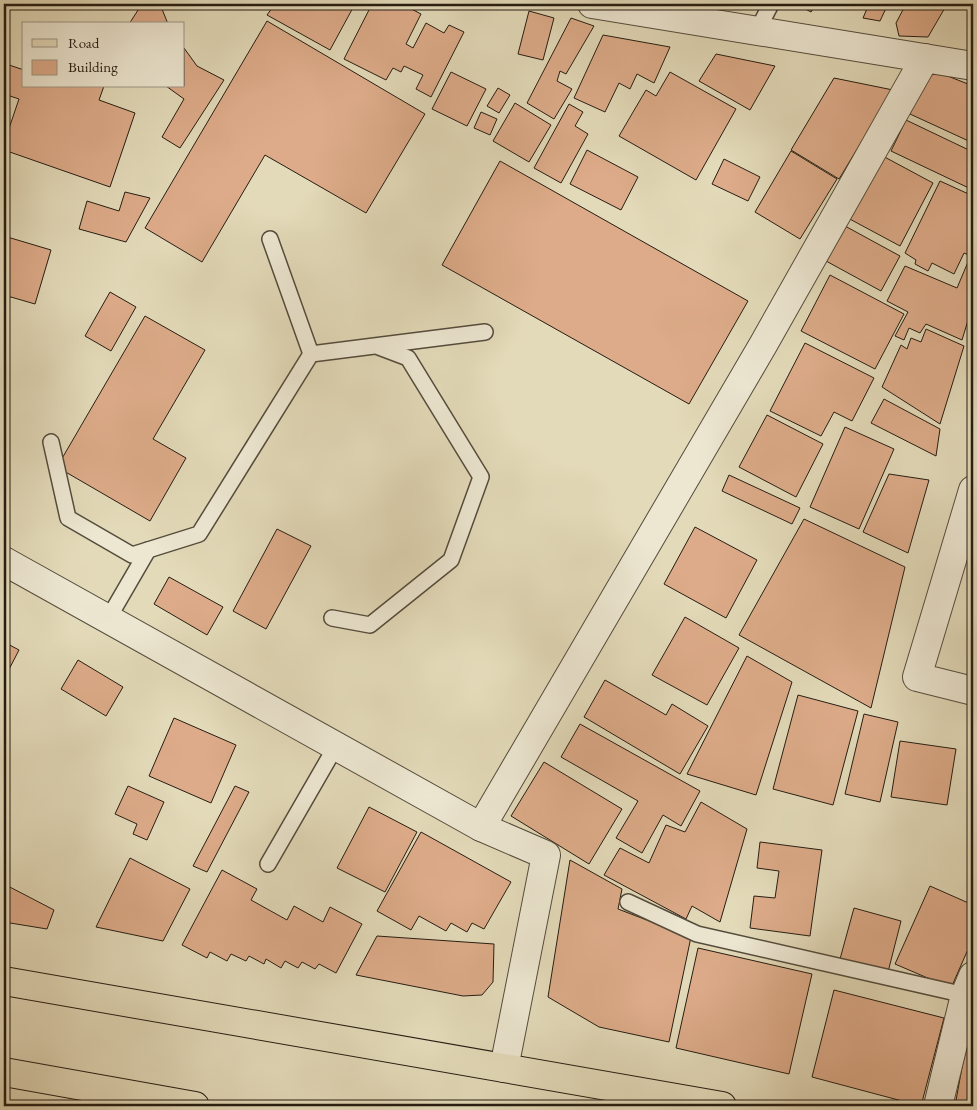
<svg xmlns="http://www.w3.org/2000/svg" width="977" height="1110" font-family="'EB Garamond',serif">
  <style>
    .building { fill: #ddab89; stroke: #251d12 }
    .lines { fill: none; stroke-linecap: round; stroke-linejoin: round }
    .lane-casing { stroke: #544c3c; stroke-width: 18 }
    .street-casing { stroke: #544c3c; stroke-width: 30 }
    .primary-casing { stroke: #251d12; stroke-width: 30 }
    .lane { stroke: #ede7d2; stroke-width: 15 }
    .street { stroke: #ede7d2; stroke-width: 28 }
    .primary { stroke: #e3dab9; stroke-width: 28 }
  </style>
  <rect width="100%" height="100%" fill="#e3dab9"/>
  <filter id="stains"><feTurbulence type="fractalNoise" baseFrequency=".004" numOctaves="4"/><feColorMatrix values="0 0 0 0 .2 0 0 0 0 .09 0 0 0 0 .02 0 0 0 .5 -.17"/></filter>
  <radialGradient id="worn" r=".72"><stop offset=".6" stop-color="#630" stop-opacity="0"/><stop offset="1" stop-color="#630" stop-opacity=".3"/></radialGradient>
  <!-- building -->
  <g class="building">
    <polygon points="142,4 160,4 168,24 129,24"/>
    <polygon points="275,4 355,4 330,50 267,15"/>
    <polygon points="372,4 402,4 421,14 406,44 413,48 426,23 444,33 449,25 464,32 431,97 416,89 423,75 404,66 401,72 393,68 386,80 344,59"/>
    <polygon points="796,4 816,4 811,12"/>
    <polygon points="869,4 888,4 880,21 863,18"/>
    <polygon points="906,4 930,4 946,6 928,37 899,36 896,23"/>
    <polygon points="959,4 972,4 971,10"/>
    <polygon points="529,11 554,18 543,60 518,54"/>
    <polygon points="571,18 594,26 566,74 560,71 557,81 572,89 554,119 527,103"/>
    <polygon points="267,21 425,114 366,213 265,155 202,262 145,228"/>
    <polygon points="603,35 670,47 654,83 637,74 630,89 619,83 605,112 574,98"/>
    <polygon points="184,48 197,66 224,80 180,148 162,137 184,99 166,86 184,86"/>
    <polygon points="716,54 775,66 750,110 699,81"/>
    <polygon points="9,65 24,70 24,86 104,86 99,100 135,113 110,187 4,150 4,143 19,99 4,94 4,82"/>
    <polygon points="451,72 486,89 467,126 432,109"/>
    <polygon points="670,72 736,109 696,180 619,136 646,90 656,96"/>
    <polygon points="940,73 973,86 973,143 910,114 927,76"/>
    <polygon points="834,78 893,90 839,179 791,150"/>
    <polygon points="498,88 510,95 499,113 487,106"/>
    <polygon points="515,103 551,125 529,162 493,141"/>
    <polygon points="569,104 583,112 575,126 588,134 561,183 534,168"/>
    <polygon points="481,112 497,119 490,135 474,128"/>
    <polygon points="906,120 973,152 973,190 891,151"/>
    <polygon points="587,150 638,177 621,210 570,184"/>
    <polygon points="791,151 837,179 800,239 755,212"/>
    <polygon points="879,154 933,183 900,246 846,217"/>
    <polygon points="724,159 760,177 748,201 712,184"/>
    <polygon points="500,161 748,301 689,404 442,265"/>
    <polygon points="940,181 973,196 973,257 964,253 954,274 932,263 928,271 915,264 916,260 905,253"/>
    <polygon points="125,192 150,198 126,242 79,229 87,201 119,211"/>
    <polygon points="845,226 900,256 881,291 826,261"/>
    <polygon points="4,236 51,250 35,304 4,295"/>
    <polygon points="968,262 973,264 973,304 962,340 926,324 920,333 909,328 904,340 895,336 908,312 887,301 905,266 957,288"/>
    <polygon points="830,275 904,314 875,369 801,331"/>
    <polygon points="110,292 136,307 111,351 85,336"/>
    <polygon points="145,316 205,350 153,439 186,458 150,521 57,467"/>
    <polygon points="926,329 964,346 940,424 882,387 901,345 907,349 911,338 921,342"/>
    <polygon points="805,343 874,378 852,421 834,412 821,436 770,411"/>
    <polygon points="884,399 940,429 936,456 871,423"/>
    <polygon points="767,415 823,444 796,497 739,467"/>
    <polygon points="845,427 894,449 859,529 810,507"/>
    <polygon points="889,474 929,480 908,553 863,532"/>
    <polygon points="729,475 800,508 792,524 722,491"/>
    <polygon points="804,519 905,567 871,708 739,635"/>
    <polygon points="695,527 757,560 726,618 664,584"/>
    <polygon points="277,529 311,546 266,629 233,611"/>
    <polygon points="169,577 223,607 207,635 154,604"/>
    <polygon points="685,617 739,648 707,705 652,675"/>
    <polygon points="4,642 19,650 4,679"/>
    <polygon points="747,656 792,682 756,795 687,774"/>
    <polygon points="78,660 123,687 106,716 61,689"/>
    <polygon points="605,680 666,715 672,704 708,726 680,774 584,717"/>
    <polygon points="798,695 858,711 833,805 773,789"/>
    <polygon points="864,714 898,722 880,802 845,794"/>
    <polygon points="174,718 236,745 211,803 149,776"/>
    <polygon points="580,724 700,791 681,826 663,815 642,853 616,838 638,801 561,757"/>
    <polygon points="900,741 956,749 947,805 891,797"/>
    <polygon points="544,762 622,809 589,864 511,816"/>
    <polygon points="128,786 164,802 147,840 133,834 137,824 115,814"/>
    <polygon points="235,786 249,792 207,872 193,866"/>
    <polygon points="701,802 747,829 720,922 692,906 686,919 604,875 620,848 649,863 666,825 685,832"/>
    <polygon points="369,807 417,832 385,892 337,868"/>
    <polygon points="421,832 511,882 484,929 472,923 467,932 451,923 446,931 419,916 411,930 377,911"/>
    <polygon points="760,842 822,850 810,936 750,928 754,896 775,898 779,871 757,868"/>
    <polygon points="130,858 190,889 163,941 96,927"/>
    <polygon points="570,860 622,889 618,909 691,937 669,1042 599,1027 548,997"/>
    <polygon points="222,870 257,889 251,900 287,920 294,906 323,922 330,907 362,924 336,973 319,964 315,969 302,962 298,968 285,961 281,968 266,959 264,964 249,956 246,961 231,954 227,961 210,952 207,958 182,945"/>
    <polygon points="4,884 54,910 47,929 4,922"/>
    <polygon points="930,886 973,905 973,938 951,988 895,964"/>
    <polygon points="854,908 901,921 888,972 840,959"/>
    <polygon points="377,936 494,944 493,982 482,995 463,996 356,975"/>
    <polygon points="698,948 812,974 789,1074 676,1048"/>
    <polygon points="834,990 944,1018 921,1106 812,1077"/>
    <polygon points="973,1006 973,1106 955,1106"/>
  </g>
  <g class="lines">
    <defs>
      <g id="lane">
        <polyline points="757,31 771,4"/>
        <polyline points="270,239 311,354"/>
        <polyline points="51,442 68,518 132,555 199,534 311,354 485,332"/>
        <polyline points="332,618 370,625 451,560 481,477 408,358 379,347"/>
        <polyline points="108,619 148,550"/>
        <polyline points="268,864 336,746"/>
        <polyline points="628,902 697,934 965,995"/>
      </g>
      <g id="street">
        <polyline points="592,4 973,66"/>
        <polyline points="973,490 917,677 973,691"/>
        <polyline points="4,561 481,827 546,855 504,1068"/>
        <polyline points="481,827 763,345 925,58"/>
        <polyline points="938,1106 965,995 973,976"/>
      </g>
      <g id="primary">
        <polyline points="4,981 722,1106"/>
        <polyline points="4,1072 195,1106"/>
      </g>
    </defs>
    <!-- lane casing -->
    <use href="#lane" class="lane-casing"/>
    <!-- street casing -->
    <use href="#street" class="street-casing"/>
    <!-- primary casing -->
    <use href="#primary" class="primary-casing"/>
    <!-- lane -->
    <use href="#lane" class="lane"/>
    <!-- street -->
    <use href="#street" class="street"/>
    <!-- primary -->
    <use href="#primary" class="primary"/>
  </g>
  <!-- margin -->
  <rect width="977" height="1110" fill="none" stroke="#e3dab9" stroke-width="20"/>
  <rect x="5" y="5" width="967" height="1100" fill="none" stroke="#251d12" stroke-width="2.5"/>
  <rect x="10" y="10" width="957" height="1090" fill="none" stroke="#251d12"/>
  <!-- legend -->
  <rect x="22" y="22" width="162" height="65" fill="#ede7d2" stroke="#9d9685"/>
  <rect x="32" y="39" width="25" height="8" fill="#e3dab9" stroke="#9d9685"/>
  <text x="68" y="48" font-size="15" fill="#251d12">Road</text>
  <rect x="32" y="60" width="25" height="15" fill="#ddab89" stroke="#9d9685"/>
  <text x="68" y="72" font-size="15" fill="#251d12">Building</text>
  <rect width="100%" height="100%" filter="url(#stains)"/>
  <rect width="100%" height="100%" fill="url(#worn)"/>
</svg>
